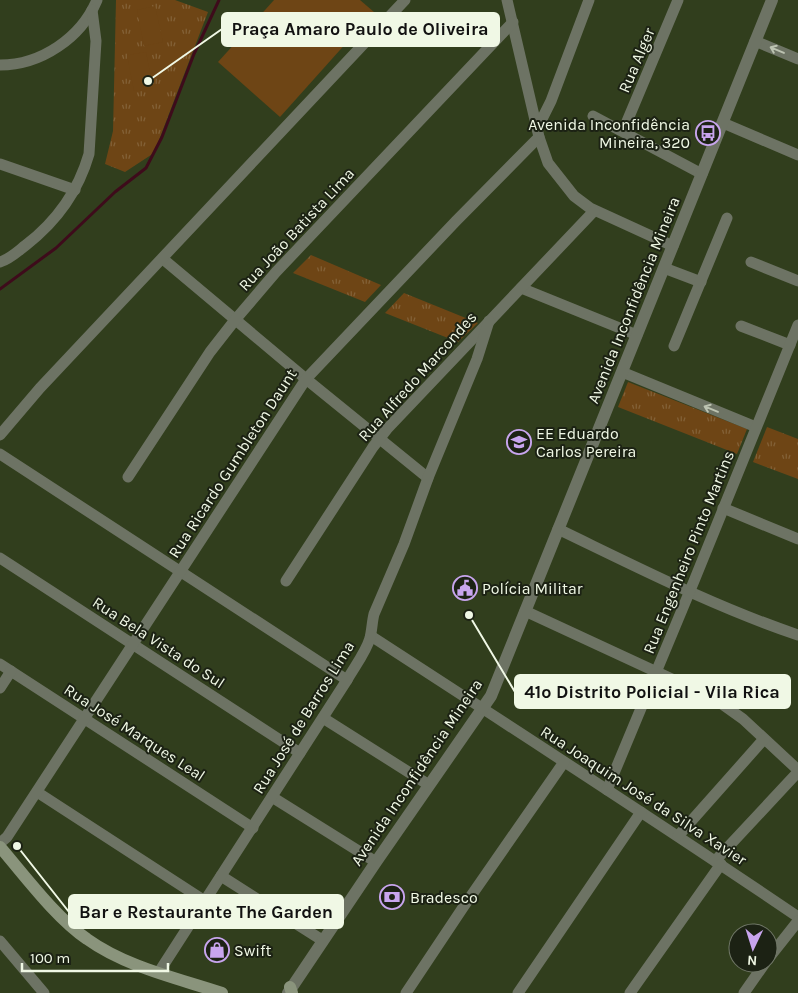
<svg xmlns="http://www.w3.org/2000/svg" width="798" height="993" font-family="Karla,sans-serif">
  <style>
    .grass { fill: url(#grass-tufts) }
    .pitch { fill: #6e4515 }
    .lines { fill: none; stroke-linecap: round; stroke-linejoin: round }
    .stream { stroke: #3e0b1b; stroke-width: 3 }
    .minor { stroke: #6d7364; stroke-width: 11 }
    .tertiary { stroke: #6d7364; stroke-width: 12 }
    .secondary { stroke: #8a947c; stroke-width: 12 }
    .oneway { stroke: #bcc3b1 }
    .labels { text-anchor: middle; stroke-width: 4; stroke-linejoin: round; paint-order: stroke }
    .street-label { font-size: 16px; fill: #f0f8e5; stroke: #1c2214 }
    .poi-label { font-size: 16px; fill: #f0f8e5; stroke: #1c2214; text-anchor: start }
    .leader { fill: none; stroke: #f0f8e5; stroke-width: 2 }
    .callout-dot { fill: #f0f8e5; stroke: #1c2214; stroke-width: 2 }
    .callout { fill: #f0f8e5; stroke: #f0f8e5; stroke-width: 2 }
    .callout-label { font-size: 18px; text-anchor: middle; font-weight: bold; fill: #111 }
  </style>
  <defs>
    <pattern id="grass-tufts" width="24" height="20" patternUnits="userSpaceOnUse" patternTransform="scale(1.25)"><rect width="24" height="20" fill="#6e4515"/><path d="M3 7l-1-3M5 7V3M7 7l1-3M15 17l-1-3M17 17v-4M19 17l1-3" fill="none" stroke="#836137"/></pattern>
  </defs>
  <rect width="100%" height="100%" fill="#313e1d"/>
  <!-- grass -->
  <g class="grass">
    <polygon points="116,0 175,0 208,12 154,153 125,172 105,164 113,131"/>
    <polygon points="311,255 381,285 365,302 293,273"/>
    <polygon points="404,293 478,323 458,342 385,313"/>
    <polygon points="628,382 747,429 737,454 618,407"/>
    <polygon points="767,427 798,439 798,479 753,462"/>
  </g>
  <!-- pitch -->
  <g class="pitch">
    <polygon points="274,0 360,0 374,12 280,117 218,62"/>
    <polygon points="155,6 163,42 144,46 137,10"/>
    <polygon points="146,52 153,88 134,91 127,55"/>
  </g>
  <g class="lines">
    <!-- stream -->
    <polyline class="stream" points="0,289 56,248 115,192 146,168 162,137 194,54 219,0"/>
    <!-- minor -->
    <g class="minor">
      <polyline points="507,0 539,137 548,163 574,196 590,208 673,246"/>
      <polyline points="755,41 798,59"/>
      <path d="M 0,65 C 41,65 81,38 97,0"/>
      <polyline points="593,116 702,174"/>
      <polyline points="723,123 798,155"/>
      <polyline points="537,129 551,101 589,0"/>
      <polyline points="623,131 678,0"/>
      <polyline points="0,164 75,190"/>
      <polyline points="163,259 306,379 428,478"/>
      <path d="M 0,262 C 10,259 18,251 26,245 C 57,221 78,192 89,154 L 96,41 L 92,10"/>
      <polyline points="751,262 798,281"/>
      <polyline points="664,268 701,282"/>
      <polyline points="521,288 637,335"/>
      <polyline points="741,326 790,345"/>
      <polyline points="674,346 727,218"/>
      <polyline points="622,372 756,427"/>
      <polyline points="0,435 40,388 405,0"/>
      <polyline points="0,454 347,680"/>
      <polyline points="128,477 210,352 235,320 276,272 513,22"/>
      <polyline points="723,508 798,539"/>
      <path d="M 558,529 C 637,567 715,607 798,635"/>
      <polyline points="0,558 300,753"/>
      <polyline points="286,581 373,447 387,429 594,211"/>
      <polyline points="525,611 715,699 743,719 798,770"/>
      <path d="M 371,636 C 514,729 657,821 798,917"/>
      <polyline points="0,664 253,828"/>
      <polyline points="0,688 11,671"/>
      <polyline points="323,718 429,785"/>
      <polyline points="607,790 694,581 798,325"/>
      <polyline points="37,792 205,901"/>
      <polyline points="272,797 376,862"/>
      <polyline points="678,836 764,739"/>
      <polyline points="0,843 7,837 306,379 456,221 539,137"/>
      <polyline points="715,861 798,772"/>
      <polyline points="221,876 322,940"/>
      <polyline points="0,941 44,993"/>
      <polyline points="768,959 798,921"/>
      <path d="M 159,972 L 347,680 C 355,666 366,652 370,638 C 372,630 372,622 374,614 L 404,544 L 428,478 L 477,359 L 489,321"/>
      <polyline points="406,993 464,906 564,762"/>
      <polyline points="518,993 641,812"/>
      <polyline points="630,993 721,864"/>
      <polyline points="744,993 765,963"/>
    </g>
    <!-- tertiary -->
    <polyline class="tertiary" points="288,993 376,862 491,696 772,0"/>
    <!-- secondary -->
    <g class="secondary">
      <path d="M 0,847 C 25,876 56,918 87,939 C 126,967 177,978 222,993"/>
      <polyline points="290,987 292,993"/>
    </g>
  </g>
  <!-- one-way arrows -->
  <defs><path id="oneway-shaft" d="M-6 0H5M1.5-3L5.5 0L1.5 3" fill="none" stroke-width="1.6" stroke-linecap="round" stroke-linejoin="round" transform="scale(1.25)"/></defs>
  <g class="oneway">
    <use href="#oneway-shaft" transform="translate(777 50) rotate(-157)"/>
    <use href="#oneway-shaft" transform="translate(711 409) rotate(-158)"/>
  </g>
  <!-- icons -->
  <defs>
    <symbol id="bus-ring" viewBox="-11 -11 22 22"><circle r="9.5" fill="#1c2214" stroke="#c8a5ee" stroke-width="1.5"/><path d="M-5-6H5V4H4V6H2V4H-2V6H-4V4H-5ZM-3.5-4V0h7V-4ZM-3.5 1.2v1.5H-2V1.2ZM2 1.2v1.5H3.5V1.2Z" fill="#c8a5ee"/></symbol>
    <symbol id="school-ring" viewBox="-11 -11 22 22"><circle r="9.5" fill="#1c2214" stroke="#c8a5ee" stroke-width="1.5"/><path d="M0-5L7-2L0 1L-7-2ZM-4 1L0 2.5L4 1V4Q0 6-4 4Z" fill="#c8a5ee"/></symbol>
    <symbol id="civic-ring" viewBox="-11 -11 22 22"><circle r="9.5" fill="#1c2214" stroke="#c8a5ee" stroke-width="1.5"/><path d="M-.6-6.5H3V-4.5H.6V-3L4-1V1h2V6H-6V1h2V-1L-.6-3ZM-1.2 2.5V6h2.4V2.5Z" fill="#c8a5ee"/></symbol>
    <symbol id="bank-ring" viewBox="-11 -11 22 22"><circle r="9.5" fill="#1c2214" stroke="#c8a5ee" stroke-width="1.5"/><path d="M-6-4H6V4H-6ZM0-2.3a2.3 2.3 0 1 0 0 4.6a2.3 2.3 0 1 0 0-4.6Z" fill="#c8a5ee"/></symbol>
    <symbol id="shop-ring" viewBox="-11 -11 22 22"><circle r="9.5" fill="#1c2214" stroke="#c8a5ee" stroke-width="1.5"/><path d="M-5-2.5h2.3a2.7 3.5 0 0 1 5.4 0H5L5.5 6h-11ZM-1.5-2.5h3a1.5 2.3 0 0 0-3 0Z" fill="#c8a5ee"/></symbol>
  </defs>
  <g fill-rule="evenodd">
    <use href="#bus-ring" x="694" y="119" width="28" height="28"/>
    <use href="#school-ring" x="505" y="428" width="28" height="28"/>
    <use href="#civic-ring" x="451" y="574" width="28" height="28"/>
    <use href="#bank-ring" x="378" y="883" width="28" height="28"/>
    <use href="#shop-ring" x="203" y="936" width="28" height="28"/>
  </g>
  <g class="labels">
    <!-- street labels -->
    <g class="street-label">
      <text transform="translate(636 60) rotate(-67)" y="6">Rua Alger</text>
      <text transform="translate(296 229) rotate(-47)" y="6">Rua João Batista Lima</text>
      <text transform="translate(633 300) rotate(-68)" y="6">Avenida Inconfidência Mineira</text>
      <text transform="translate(417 376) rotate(-48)" y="6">Rua Alfredo Marcondes</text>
      <text transform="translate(232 463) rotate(-57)" y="6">Rua Ricardo Gumbleton Daunt</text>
      <text transform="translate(688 552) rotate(-68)" y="6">Rua Engenheiro Pinto Martins</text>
      <text transform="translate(159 642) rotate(33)" y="6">Rua Bela Vista do Sul</text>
      <text transform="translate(303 717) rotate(-58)" y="6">Rua José de Barros Lima</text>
      <text transform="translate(135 732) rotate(33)" y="6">Rua José Marques Leal</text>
      <text transform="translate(416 772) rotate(-56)" y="6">Avenida Inconfidência Mineira</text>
      <text transform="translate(644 795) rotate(33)" y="6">Rua Joaquim José da Silva Xavier</text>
    </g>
    <!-- poi labels -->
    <g class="poi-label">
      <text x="690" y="130" text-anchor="end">Avenida Inconfidência<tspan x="690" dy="18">Mineira, 320</tspan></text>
      <text x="536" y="439">EE Eduardo<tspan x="536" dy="18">Carlos Pereira</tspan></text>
      <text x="482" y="594">Polícia Militar</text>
      <text x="410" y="903">Bradesco</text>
      <text x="234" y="956">Swift</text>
    </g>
  </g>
  <!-- callouts -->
  <path class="leader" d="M148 81L222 29M469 615L515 692M17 846L69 912"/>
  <g class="callout-dot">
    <circle cx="148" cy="81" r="5"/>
    <circle cx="469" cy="615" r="5"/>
    <circle cx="17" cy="846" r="5"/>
  </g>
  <g class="callout">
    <rect x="222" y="13" width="277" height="33" rx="5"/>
    <rect x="515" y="675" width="275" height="33" rx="5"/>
    <rect x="69" y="895" width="274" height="33" rx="5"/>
  </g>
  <g class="callout-label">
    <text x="360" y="35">Praça Amaro Paulo de Oliveira</text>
    <text x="652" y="698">41º Distrito Policial - Vila Rica</text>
    <text x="206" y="918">Bar e Restaurante The Garden</text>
  </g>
  <!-- north arrow -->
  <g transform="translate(753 948) rotate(184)"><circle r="24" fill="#1c2214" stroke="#717868"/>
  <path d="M0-4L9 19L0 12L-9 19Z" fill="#c8a5ee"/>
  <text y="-8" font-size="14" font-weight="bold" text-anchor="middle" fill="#f0f8e5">N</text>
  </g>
  <!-- scale -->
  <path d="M22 963v8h146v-8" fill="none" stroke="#f0f8e5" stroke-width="2.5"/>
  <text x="30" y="963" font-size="15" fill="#f0f8e5" stroke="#1c2214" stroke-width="4" paint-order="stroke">100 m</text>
</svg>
